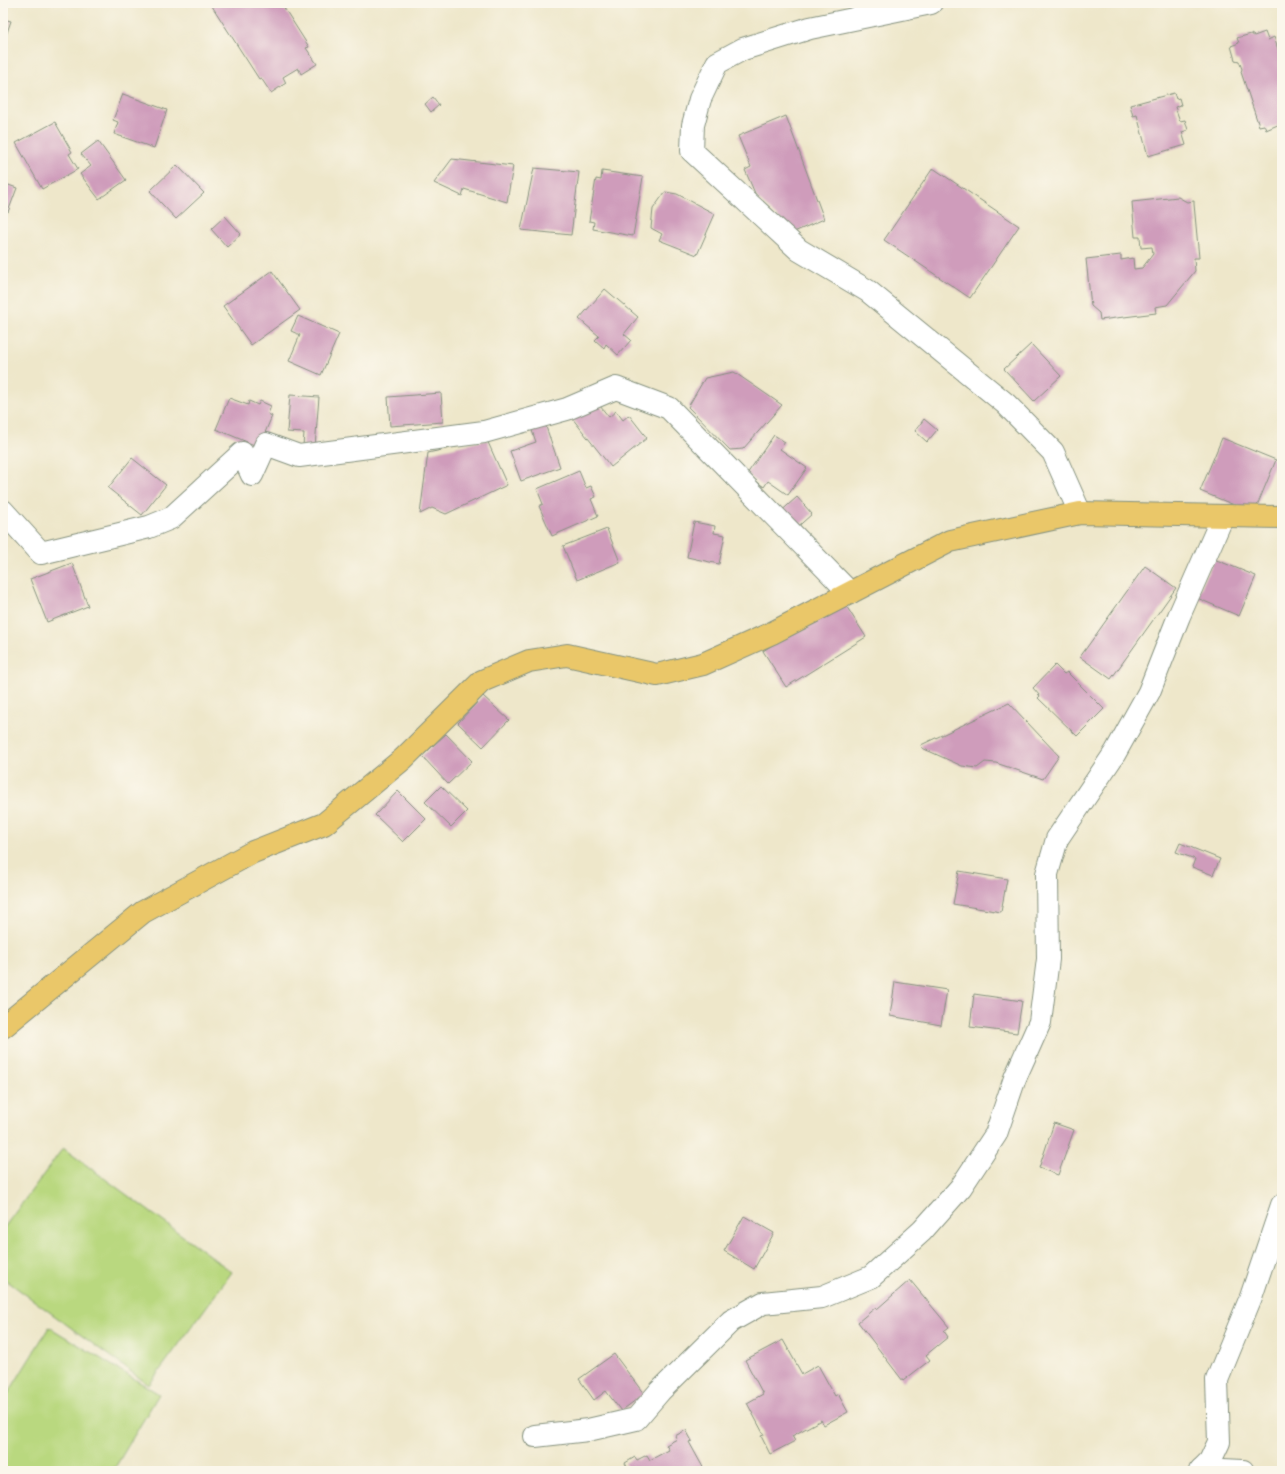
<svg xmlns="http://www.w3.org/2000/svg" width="1285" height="1474" font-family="'Playpen Sans',sans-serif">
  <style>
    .green { fill: #b9d87f; stroke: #6c8a5a }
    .building { fill: #cf9cbb }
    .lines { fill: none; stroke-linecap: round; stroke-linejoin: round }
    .minor-casing { stroke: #86927f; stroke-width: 24 }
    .major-casing { stroke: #86927f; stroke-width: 24 }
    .minor { stroke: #fff; stroke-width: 22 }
    .major { stroke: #eac769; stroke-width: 22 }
  </style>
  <rect width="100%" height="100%" fill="#fbf7ec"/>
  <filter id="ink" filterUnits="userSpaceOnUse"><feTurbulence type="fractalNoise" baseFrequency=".025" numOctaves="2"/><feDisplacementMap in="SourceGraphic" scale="8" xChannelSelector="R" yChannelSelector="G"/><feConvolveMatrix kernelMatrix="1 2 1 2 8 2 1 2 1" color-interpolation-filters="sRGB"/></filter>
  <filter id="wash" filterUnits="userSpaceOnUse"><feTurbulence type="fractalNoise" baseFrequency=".012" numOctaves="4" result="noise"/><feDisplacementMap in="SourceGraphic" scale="16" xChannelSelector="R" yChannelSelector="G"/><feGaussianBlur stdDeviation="0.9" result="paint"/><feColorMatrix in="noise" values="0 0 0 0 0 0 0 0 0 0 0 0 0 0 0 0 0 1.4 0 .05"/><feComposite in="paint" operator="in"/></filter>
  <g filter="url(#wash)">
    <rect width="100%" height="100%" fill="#eee7ca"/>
    <!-- green -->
    <g class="green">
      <polygon points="63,1148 232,1272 149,1385 3,1278 3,1229"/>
      <polygon points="49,1327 159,1394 113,1471 3,1471 3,1402"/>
    </g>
    <g id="blocks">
      <!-- building -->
      <g class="building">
        <polygon points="210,3 281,3 309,47 306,48 317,64 301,74 298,68 283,77 286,83 271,93 261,78 259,79"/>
        <polygon points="3,19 11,21 3,44"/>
        <polygon points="1265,32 1268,40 1274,37 1282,62 1282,121 1280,124 1266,130 1264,125 1259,126 1241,72 1242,69 1239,61 1235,60 1231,46 1239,43 1237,38 1251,34 1254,36"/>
        <polygon points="1174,93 1176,99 1179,98 1181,105 1175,107 1180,121 1185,120 1188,130 1182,132 1186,145 1148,156 1137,115 1133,116 1130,105"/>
        <polygon points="123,94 167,110 154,148 114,134 118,122 113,120"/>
        <polygon points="433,97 439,105 431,112 425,104"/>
        <polygon points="786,116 824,219 794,232 757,198 745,170 751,167 738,136"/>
        <polygon points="55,122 72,152 69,154 78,169 42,189 16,143"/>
        <polygon points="98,141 126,180 99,199 80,174 91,166 81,154"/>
        <polygon points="452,159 513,166 507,202 464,189 462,196 434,183"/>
        <polygon points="177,165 204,193 176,219 150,191"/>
        <polygon points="534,168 579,172 571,235 521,230"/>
        <polygon points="933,168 1019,226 970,298 884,240"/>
        <polygon points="602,171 643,177 633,236 593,229 594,222 589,221 596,179 601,180"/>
        <polygon points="3,183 17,188 8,212 3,210"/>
        <polygon points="665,192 677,194 715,214 697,255 659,240 662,234 651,228 653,209"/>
        <polygon points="1178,197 1187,202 1194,201 1194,204 1199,258 1194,258 1195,271 1191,276 1167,305 1155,307 1156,313 1100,320 1099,313 1091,306 1086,259 1121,255 1121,260 1133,258 1134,269 1142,268 1153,254 1152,247 1141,248 1140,237 1135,237 1132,202"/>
        <polygon points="225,216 241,234 227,247 211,229"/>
        <polygon points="272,271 300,310 251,345 223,306"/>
        <polygon points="605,289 638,317 624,334 631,340 618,355 606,344 604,348 595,340 599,336 579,319"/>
        <polygon points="298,316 339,334 321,375 289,361 300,335 291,331"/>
        <polygon points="1031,344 1061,376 1034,401 1004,369"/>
        <polygon points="734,372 782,405 743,449 730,450 688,407 705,378"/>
        <polygon points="441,393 443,422 390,426 388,397"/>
        <polygon points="290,395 319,397 315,447 303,446 304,433 287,432"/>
        <polygon points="229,398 248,405 249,401 258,405 260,401 271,406 268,414 272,416 259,447 216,429"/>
        <polygon points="595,400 609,417 616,411 623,420 629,415 647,438 611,467 572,418"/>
        <polygon points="924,419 937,430 927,442 915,431"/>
        <polygon points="544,421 560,467 521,481 510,451 536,442 530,425"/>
        <polygon points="774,435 785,442 780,449 807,468 788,495 768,481 764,487 747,474"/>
        <polygon points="1222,438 1276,460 1254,513 1200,491"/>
        <polygon points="487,440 507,485 446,514 432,508 420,514 428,453"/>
        <polygon points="132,458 166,485 142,515 108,488"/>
        <polygon points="579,471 586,488 591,486 596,497 591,499 598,516 552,536 539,506 543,504 537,489"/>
        <polygon points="797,497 812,514 793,531 778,514"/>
        <polygon points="694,522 715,526 714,533 725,535 719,564 687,557"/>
        <polygon points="607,529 620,562 577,580 563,546"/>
        <polygon points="1214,559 1256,576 1239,616 1197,598"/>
        <polygon points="72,563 88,606 47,622 30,579"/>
        <polygon points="1145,566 1176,588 1111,679 1080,657"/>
        <polygon points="843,601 866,637 786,687 763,651"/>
        <polygon points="1055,665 1064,674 1067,672 1104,709 1077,736 1038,698 1040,696 1033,688"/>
        <polygon points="483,696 509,720 483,747 458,723"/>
        <polygon points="1009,703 1059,756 1043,779 996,763 985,762 977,768 962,766 922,748 921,745"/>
        <polygon points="446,734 472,761 448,784 422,756"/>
        <polygon points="441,786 467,811 451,827 425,802"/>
        <polygon points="398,791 426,819 403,842 375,815"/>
        <polygon points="1180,843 1220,859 1213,875 1192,867 1195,859 1176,852"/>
        <polygon points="959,871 1007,879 1001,912 953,904"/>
        <polygon points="895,982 947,990 941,1025 890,1016"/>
        <polygon points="974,994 1022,1001 1017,1033 970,1027"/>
        <polygon points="1054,1123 1074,1130 1058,1175 1039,1168"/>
        <polygon points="744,1216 774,1233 754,1269 724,1251"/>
        <polygon points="910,1280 949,1327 944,1331 948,1337 926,1355 930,1360 903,1381 858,1322 876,1307 877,1309"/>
        <polygon points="783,1340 802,1374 818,1365 835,1396 838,1394 848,1412 824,1425 821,1420 792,1436 795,1441 770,1454 761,1436 764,1435 747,1403 763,1394 745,1360"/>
        <polygon points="614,1354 644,1394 621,1411 606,1391 594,1400 579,1379"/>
        <polygon points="686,1430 692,1441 689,1442 705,1471 629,1471 625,1463 635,1457 637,1460 647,1455 650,1460 669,1450 666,1445 677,1439 675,1436"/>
      </g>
    </g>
  </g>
  <g filter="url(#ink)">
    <use href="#blocks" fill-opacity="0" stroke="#86927f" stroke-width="1"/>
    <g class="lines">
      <defs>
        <g id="minor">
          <polyline points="931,3 810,28 743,49 717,63 700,99 693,125 692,151 799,250 868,291 1006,404 1053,452 1080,513"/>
          <polyline points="3,511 41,553 149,527 171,518 242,453 252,475 266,444 299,456 484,432 567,409 616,388 669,408 850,593"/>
          <polyline points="535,1436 588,1430 636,1419 660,1391 731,1321 763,1303 822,1297 871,1277 922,1231 961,1187 996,1134 1015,1078 1040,1022 1048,959 1047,874 1057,839 1115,753 1149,692 1179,616 1223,516"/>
          <polyline points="1202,1469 1243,1471"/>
          <polyline points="1200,1471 1210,1461 1219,1442 1217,1380 1251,1297 1282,1205"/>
        </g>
        <polyline id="major" points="3,1027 143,912 253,852 324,824 403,759 482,681 529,661 567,655 657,675 703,664 772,633 950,541 1080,513 1282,517"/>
      </defs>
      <!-- minor casing -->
      <use href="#minor" class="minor-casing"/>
      <!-- major casing -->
      <use href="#major" class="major-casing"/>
      <!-- minor -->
      <use href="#minor" class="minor"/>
      <!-- major -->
      <use href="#major" class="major"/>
    </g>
  </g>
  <!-- margin -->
  <rect width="1285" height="1474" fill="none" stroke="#fbf7ec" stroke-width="16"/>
</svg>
